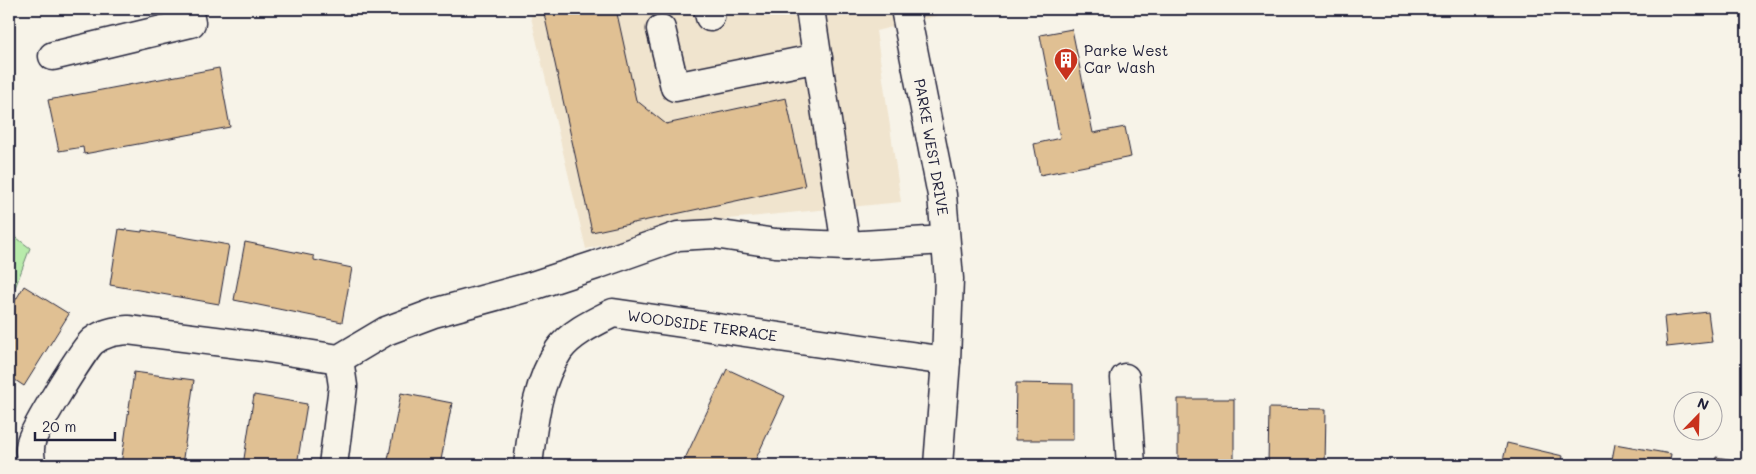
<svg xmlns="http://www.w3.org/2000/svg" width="1756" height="474" font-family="Mali,sans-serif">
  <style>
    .built { fill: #f0e4ce }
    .green { fill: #b8ebab; stroke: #6d8673 }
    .building { fill: #e0c093; stroke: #22223b }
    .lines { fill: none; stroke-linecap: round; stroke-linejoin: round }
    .minor-casing { stroke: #22223b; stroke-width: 31 }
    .minor { stroke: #f7f3e8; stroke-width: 28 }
    .labels { text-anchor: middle; stroke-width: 4; stroke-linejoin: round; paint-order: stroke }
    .poi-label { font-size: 15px; fill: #22223b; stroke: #f7f3e8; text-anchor: start }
    .street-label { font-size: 15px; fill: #22223b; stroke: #f7f3e8 }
  </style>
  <rect width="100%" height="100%" fill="#f7f3e8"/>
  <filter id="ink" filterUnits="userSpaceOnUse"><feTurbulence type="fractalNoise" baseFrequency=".02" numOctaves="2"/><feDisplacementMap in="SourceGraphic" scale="10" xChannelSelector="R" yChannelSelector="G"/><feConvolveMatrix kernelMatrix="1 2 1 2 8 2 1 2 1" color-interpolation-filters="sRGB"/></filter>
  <g filter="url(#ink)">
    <!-- built -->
    <polygon class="built" points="529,9 964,9 876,31 901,202 718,220 586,249"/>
    <!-- green -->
    <polygon class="green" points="9,232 30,248 9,304"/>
    <!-- building -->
    <g class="building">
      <polygon points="543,9 616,9 636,100 666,124 786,98 805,186 592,232"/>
      <polygon points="1072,29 1093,133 1125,127 1131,157 1040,175 1034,144 1060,138 1040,35"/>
      <polygon points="219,68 230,127 84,154 83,147 59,151 48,100"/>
      <polygon points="119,229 142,232 142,230 229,245 219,304 110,285"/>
      <polygon points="245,242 314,256 314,260 352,268 342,322 234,300"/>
      <polygon points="24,286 69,314 24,386 9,376 9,311"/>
      <polygon points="1708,312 1712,342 1667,347 1664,317"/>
      <polygon points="727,369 785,396 753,465 682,465"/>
      <polygon points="134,372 194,380 182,465 121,465"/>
      <polygon points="1016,383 1073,384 1073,440 1015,440"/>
      <polygon points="401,393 452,403 440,465 387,465"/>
      <polygon points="254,395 307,404 297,465 243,465"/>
      <polygon points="1178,399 1234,399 1234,465 1170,465 1178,464"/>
      <polygon points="1269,408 1326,409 1325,465 1268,465"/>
      <polygon points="1507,443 1563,456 1561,465 1502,465"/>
      <polygon points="1615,444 1671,454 1669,465 1611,465"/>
      <polygon points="1716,457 1747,462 1747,465 1715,465"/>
    </g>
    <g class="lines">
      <defs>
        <g id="minor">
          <polyline points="708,9 710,17"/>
          <polyline points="810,9 846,246"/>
          <polyline points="905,9 942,195 949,279 946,361 938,465"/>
          <polyline points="661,29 675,87 818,58"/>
          <polyline points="53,56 191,23 188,9"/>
          <polyline points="1125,378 1131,465"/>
          <path d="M 32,465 C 30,458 29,450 31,442 C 33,431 84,348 93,341 C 104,333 114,331 128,330 L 255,346 L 339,359 L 386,331 L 434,313 L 529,287 L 596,265 L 678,236 L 714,234 L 775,243 L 846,246 L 945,240"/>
          <polyline points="333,465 343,386 339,359"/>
          <path d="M 528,465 C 533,426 536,384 559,350 C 571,333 595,322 613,313 L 946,361"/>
        </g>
      </defs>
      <!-- minor casing -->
      <use href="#minor" class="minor-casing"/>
      <!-- minor -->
      <use href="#minor" class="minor"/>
    </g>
  </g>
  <!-- icons -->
  <defs>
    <symbol id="building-pin" viewBox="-11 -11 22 30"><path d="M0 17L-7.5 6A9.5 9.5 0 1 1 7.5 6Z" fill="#c8321e" stroke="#f7f3e8"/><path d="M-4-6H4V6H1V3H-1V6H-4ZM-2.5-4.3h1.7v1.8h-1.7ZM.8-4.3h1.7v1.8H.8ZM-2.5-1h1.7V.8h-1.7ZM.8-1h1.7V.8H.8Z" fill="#fff"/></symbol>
  </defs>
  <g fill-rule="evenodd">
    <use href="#building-pin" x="1052" y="46" width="28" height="38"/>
  </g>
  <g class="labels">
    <!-- poi labels -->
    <g class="poi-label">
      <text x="1084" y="56">Parke West<tspan x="1084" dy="17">Car Wash</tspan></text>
    </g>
    <!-- street labels -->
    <g class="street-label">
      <text transform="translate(931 147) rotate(80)" y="5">PARKE WEST DRIVE</text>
      <text transform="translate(702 326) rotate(8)" y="5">WOODSIDE TERRACE</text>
    </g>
  </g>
  <!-- margin -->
  <rect width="1756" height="474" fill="none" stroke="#f7f3e8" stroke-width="30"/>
  <rect x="15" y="15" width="1726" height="444" fill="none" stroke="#22223b" stroke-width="2" filter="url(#ink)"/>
  <!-- north arrow -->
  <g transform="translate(1698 416) rotate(23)"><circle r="24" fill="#f7f3e8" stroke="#a29fa3"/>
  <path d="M0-4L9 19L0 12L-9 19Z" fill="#c8321e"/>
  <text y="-8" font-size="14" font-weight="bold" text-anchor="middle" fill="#22223b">N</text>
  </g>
  <!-- scale -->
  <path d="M35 432v8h80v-8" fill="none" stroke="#22223b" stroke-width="2.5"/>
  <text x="42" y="432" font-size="15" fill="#22223b" stroke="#f7f3e8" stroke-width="4" paint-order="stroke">20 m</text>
</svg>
